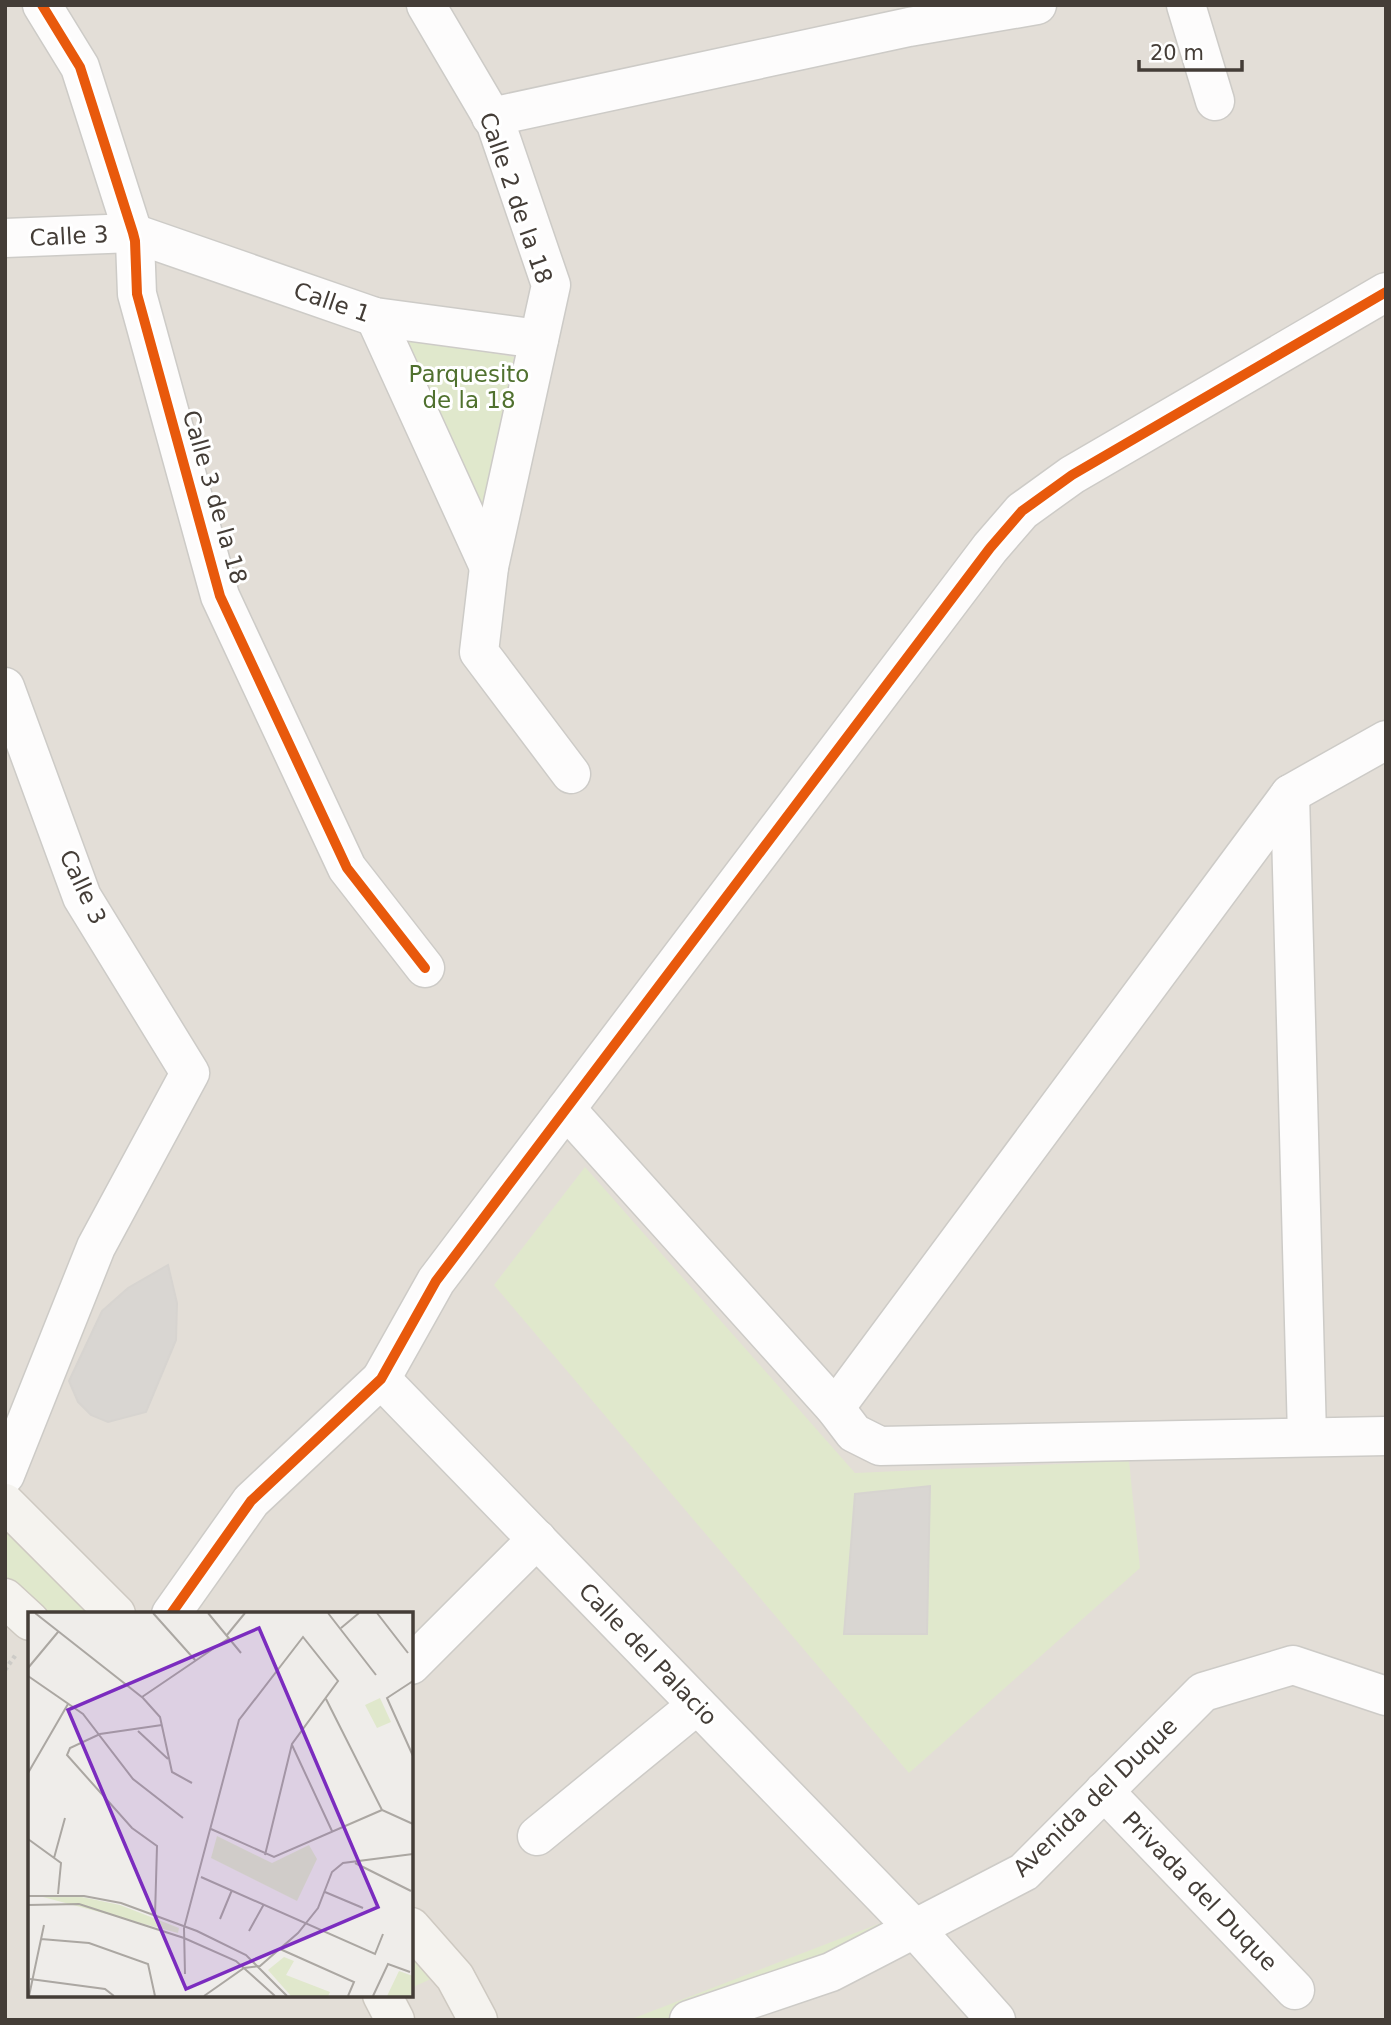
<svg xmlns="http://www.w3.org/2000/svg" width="1391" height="2025" font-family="'DejaVu Sans',sans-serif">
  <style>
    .residential { fill: #e3ded7; fill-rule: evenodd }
    .green { fill: #e0e8cc }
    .building { fill: #d9d6d2; stroke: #d7d4d0; stroke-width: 2 }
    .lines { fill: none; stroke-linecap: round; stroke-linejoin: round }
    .minor-casing { stroke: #cdcbc7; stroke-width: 41 }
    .secondary-casing { stroke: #cec9c1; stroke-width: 41 }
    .path { stroke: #cdcbc7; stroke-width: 4.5; stroke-dasharray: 3.5 3.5; stroke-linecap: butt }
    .minor { stroke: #fdfcfc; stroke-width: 38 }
    .secondary { stroke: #f5f3ef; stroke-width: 38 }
    .cycleway-casing { stroke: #fff; stroke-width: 15 }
    .cycleway { stroke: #e8590c; stroke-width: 10 }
    .labels { text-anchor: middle; stroke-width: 6; stroke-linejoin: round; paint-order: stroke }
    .street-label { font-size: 23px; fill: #443d37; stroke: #fff }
    .park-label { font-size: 23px; fill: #50712f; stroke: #fff }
    .inset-road { fill: none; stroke: #aba7a2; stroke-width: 2 }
    .view { fill: #7b2cbf; fill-opacity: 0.15; stroke: #7b2cbf; stroke-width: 3.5 }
    .inset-edge { fill: none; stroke: #443d37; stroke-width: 3.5 }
  </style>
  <rect width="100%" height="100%" fill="#efedea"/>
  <!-- residential -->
  <path class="residential" d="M 5,5 L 1386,5 L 1386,2020 L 5,2020 ZM 30,1614 L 411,1614 L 411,1995 L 30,1995 Z"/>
  <!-- green -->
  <g class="green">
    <polygon points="407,338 514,357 481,512"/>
    <polygon points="585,1167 855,1473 1129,1461 1140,1568 909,1773 494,1285"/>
    <polygon points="5,1523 91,1614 40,1614 5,1581"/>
    <polygon points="894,1918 743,2020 629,2020"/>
    <polygon points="411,1952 433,1978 411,1988"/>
  </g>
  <!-- building -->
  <g class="building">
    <polygon points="168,1265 177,1303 176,1340 146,1412 108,1422 91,1415 78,1402 69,1381 102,1311 128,1288"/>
    <polygon points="930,1486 927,1634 844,1634 855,1494"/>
  </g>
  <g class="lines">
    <defs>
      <g id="minor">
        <polyline points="42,5 80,67 133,233 135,241 137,294 220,596 347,868 425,968"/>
        <polyline points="426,5 496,124 551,285 489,567 479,652 571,774"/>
        <polyline points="1186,5 1215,101"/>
        <polyline points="491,117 909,27 1037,5"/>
        <polyline points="5,238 133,233 375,317 539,339"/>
        <polyline points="375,317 489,567"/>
        <polyline points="5,687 82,897 190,1073 96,1247 5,1475"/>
        <polyline points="1290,794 1307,1436"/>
        <polyline points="566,1109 835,1408 854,1433 880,1446 1386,1436"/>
        <polyline points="381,1379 915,1929 996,2020"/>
        <polyline points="835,1408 1290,794 1386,740"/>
        <polyline points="171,1614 251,1501 381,1379 436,1281 990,548 1022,511 1072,475 1386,292"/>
        <polyline points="411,1665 537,1539"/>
        <polyline points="1104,1791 1295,1990"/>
        <polyline points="537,1836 697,1705"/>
        <polyline points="689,2020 831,1972 1024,1872 1203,1692 1293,1665 1386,1696"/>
      </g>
      <g id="secondary">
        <polyline points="5,1503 116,1614"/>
        <polyline points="5,1598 30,1621"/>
        <polyline points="411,1927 455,1977 478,2020"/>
        <polyline points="382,1995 395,2020"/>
      </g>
    </defs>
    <!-- minor casing -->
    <use href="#minor" class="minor-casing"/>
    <!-- secondary casing -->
    <use href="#secondary" class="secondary-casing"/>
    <!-- path -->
    <polyline class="path" points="5,1670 17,1653"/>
    <!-- minor -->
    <use href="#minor" class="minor"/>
    <!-- secondary -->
    <use href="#secondary" class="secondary"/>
    <defs>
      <g id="cycleway">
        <polyline points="42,5 80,67 133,233 135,241 137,294 220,596 347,868 425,968"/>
        <polyline points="171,1614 251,1501 381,1379 436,1281 990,548 1022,511 1072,475 1386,292"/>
      </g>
    </defs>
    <!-- cycleway casing -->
    <use href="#cycleway" class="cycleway-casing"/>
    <!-- cycleway -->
    <use href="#cycleway" class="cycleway"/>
  </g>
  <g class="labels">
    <!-- street labels -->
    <g class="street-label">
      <text transform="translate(516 198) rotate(71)" y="8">Calle 2 de la 18</text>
      <text transform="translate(69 236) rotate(-3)" y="8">Calle 3</text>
      <text transform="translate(332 302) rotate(19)" y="8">Calle 1</text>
      <text transform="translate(215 497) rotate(74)" y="8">Calle 3 de la 18</text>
      <text transform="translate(83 887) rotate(65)" y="8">Calle 3</text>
      <text transform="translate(648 1654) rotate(46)" y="8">Calle del Palacio</text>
      <text transform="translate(1095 1797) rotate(-44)" y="8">Avenida del Duque</text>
      <text transform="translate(1200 1891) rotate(46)" y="8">Privada del Duque</text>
    </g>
    <!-- park labels -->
    <g class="park-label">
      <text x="469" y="382">Parquesito<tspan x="469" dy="26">de la 18</tspan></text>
    </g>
  </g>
  <!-- overview -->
  <g transform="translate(28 1612)">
    <rect width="385" height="385" fill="#efedea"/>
    <path d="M 352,86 L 363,110 L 349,116 L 337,93 ZM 189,224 L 244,251 L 281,233 L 289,247 L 269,289 L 183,246 ZM 15,285 L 54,285 L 92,293 L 151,316 L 150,321 ZM 256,345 L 266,349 L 258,363 L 302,380 L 300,384 L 263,384 L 240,358 ZM 371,359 L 385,364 L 385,384 L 359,384 Z" fill="#e0e8cc"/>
    <path class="inset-road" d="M 7,1 L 115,86 L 132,105 L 144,160 L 164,171M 125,1 L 167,48M 180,1 L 213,41M 300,1 L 348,63M 349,1 L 380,41M 313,16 L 331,1M 199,23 L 217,1M 0,56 L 30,20M 0,64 L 55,102 L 105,167 L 155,206M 385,69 L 359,86 L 385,144M 114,85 L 201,26M 298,87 L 354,198 L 385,212M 110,119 L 140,147M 264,133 L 304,219M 0,161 L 40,92M 183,217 L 246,245 L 354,198M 0,227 L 33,251 L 30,282M 26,246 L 37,206M 327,251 L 383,279M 173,265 L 347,342 L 355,322M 297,280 L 335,296M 0,284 L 56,284 L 93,291 L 169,319 L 218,343 L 259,384M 0,293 L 51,292 L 156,326 L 208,349 L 247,384M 127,304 L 129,234 L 104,216 L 39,143 L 42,136 L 72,122 L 134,113M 192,307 L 204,278M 221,319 L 236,292M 13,327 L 61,331 L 120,352 L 127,384M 252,337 L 326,370 L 320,384M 157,362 L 156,316 L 211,108 L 275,25 L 310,69 L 264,132 L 237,243M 2,367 L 77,377 L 86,384M 1,384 L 16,313M 176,384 L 216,356 L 232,354 L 270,321 L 290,296 L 304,260 L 315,251 L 385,242M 345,384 L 360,352 L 382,360"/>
    <path class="view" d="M 231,16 L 350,295 L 158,377 L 40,98 Z"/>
    <rect width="385" height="385" class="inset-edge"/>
  </g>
  <!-- border -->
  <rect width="1391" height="2025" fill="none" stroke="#443d37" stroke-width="14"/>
  <!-- scale -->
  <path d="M1139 60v10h103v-10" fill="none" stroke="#443d37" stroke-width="3.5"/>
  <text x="1150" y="60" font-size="21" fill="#443d37" stroke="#ffffff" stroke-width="5" paint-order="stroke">20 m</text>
</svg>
